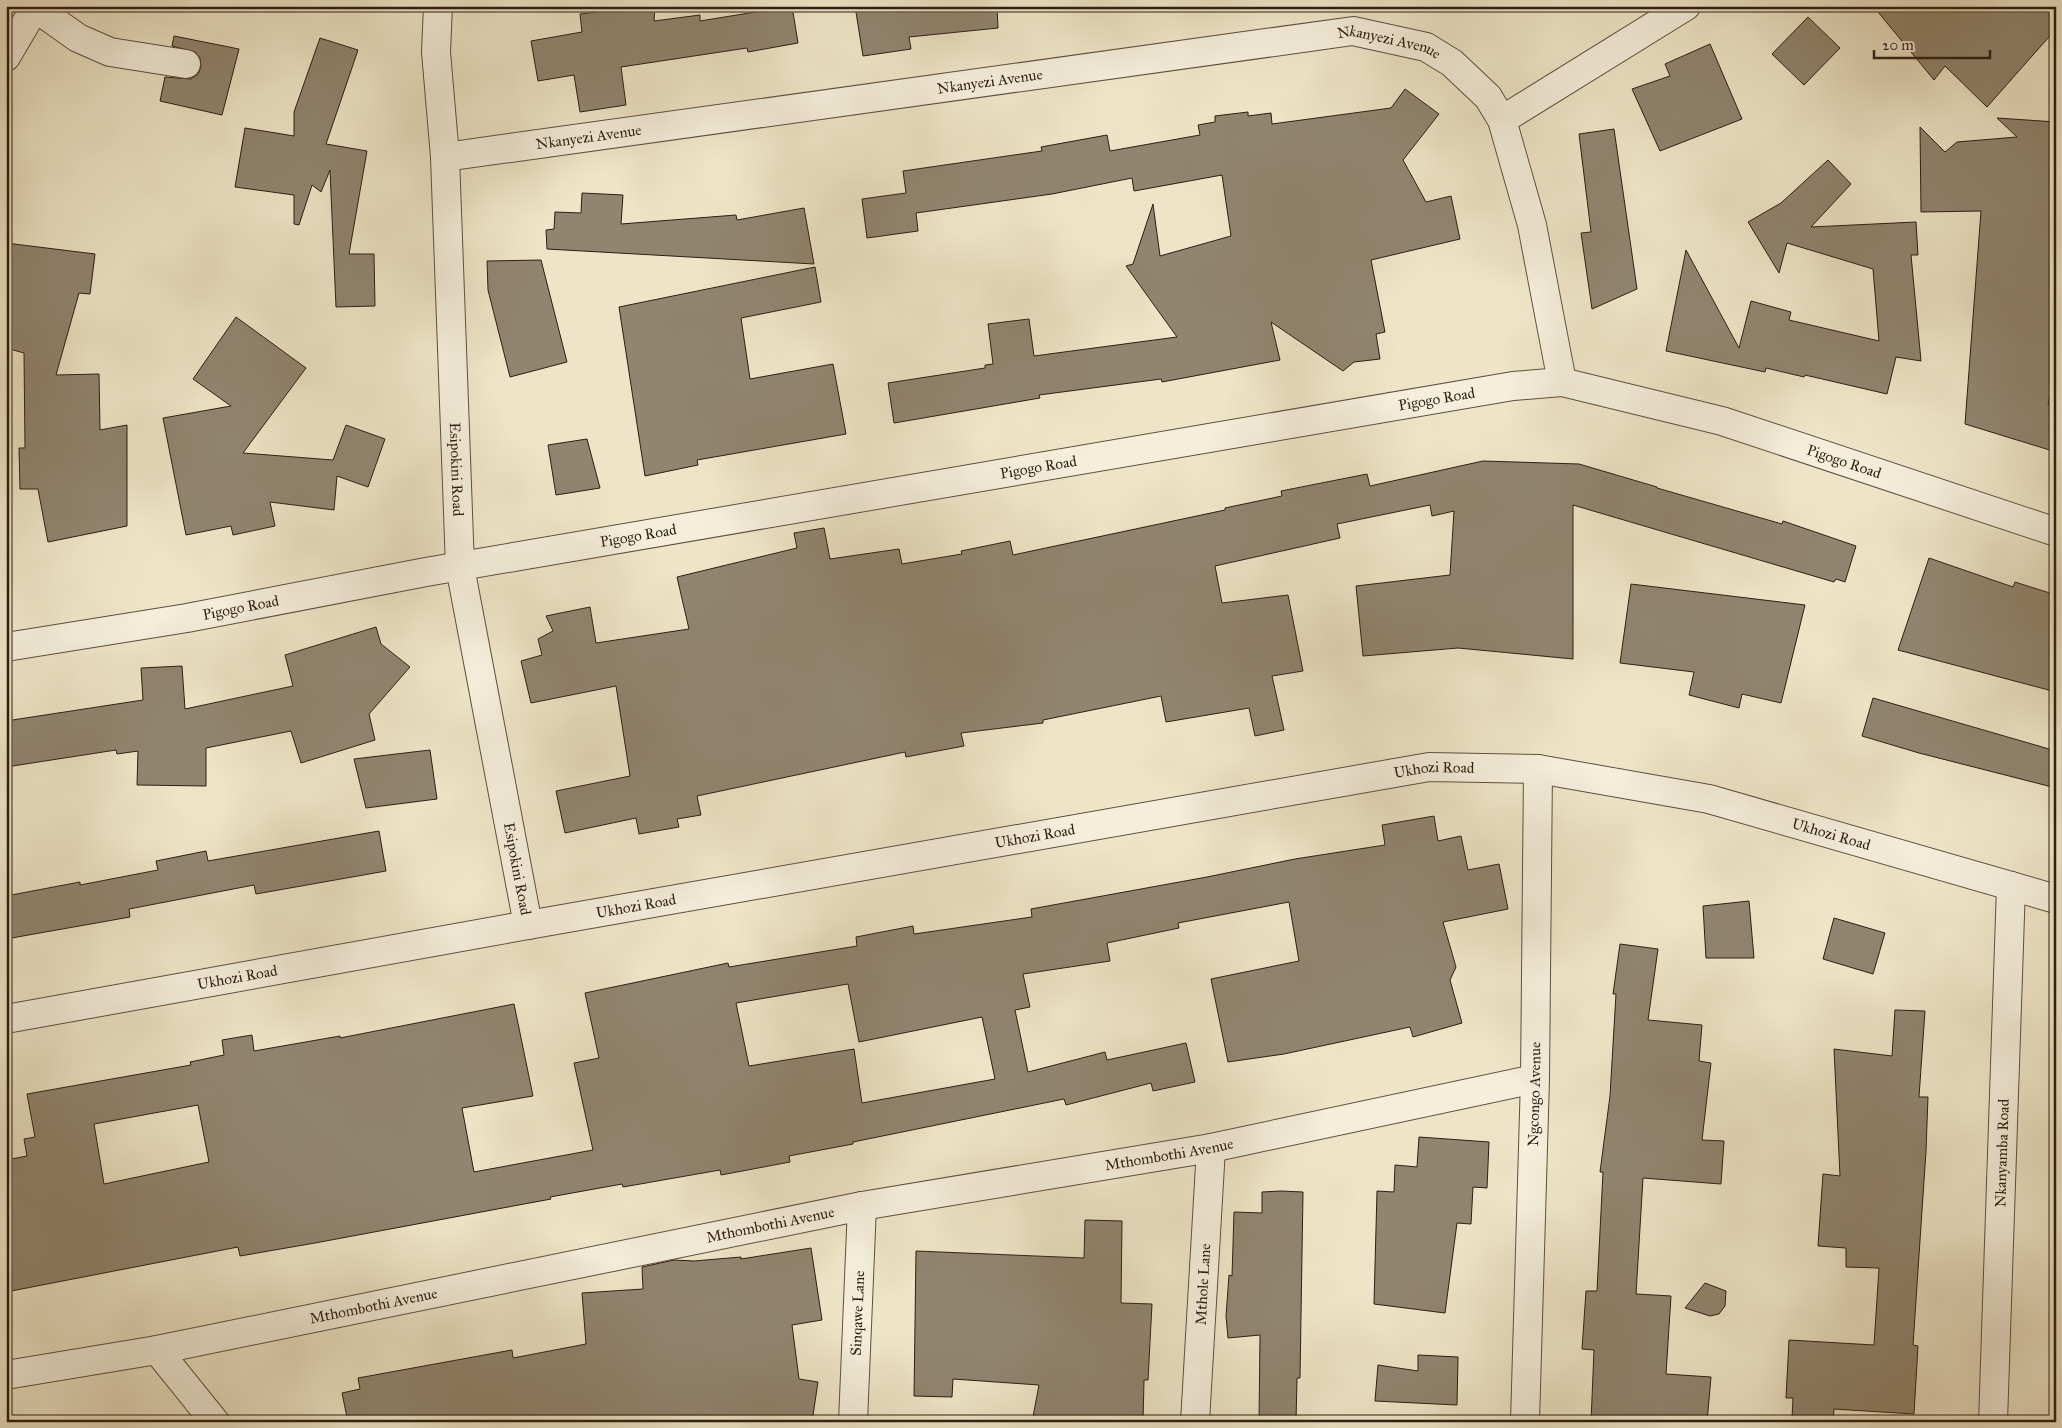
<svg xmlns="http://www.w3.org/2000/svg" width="2062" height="1428" font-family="'IM FELL Great Primer',serif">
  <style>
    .building { fill: #918570; stroke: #2d1e11; fill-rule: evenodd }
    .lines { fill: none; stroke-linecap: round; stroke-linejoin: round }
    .minor-casing { stroke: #5d503f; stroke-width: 30 }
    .minor { stroke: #f4eedb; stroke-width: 28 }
    .labels { text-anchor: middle; stroke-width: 4.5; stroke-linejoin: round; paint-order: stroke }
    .street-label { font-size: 15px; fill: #2d1e11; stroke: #f4eedb }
  </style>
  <rect width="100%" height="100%" fill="#eee5c8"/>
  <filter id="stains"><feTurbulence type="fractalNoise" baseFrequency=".004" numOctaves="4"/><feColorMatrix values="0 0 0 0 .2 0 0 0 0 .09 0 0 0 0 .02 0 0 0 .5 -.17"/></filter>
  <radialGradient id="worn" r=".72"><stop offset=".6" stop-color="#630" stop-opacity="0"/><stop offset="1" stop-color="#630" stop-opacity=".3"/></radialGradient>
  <!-- building -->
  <g class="building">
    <polygon points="612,6 655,6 654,21 700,15 700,21 792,6 798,43 748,52 747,48 621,67 626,105 580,112 574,75 538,81 531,41 582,32 580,14 612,10"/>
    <polygon points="855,6 997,6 998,28 909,37 911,49 863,56"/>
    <polygon points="1873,6 2056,6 2056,29 1987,107 1945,66 1934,80"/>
    <polygon points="1808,17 1840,48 1804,85 1772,54"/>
    <polygon points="174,36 239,49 222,115 160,101 165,77 191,79 198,74 201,67 200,58 195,52 172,46"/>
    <polygon points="320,38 358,50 326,144 367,151 349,254 374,254 375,306 336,307 330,170 321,192 312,185 299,225 294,224 294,195 235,187 245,128 294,136 294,112"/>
    <polygon points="1710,44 1742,119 1660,151 1632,89 1670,76 1665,64"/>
    <polygon points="1405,89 1439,114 1403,160 1426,202 1451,196 1460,239 1371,260 1385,332 1376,334 1380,359 1354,362 1343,371 1271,322 1280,360 1162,382 1161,379 1039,395 1040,398 894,423 888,383 985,368 985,365 993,364 988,324 1029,319 1034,356 1177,337 1126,266 1133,264 1153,204 1160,256 1231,236 1222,175 1134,191 1132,178 1052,194 916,213 918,231 867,238 862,199 906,193 903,171 1042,151 1041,147 1107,135 1110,151 1200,135 1198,125 1215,122 1215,116 1248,112 1248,116 1271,113 1272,124 1391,108"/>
    <polygon points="1997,118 2056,122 2056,379 2048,404 2056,406 2056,452 1965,424 1981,211 1921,212 1920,127 1945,152 1957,142 2017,137"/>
    <polygon points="1614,129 1637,289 1592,309 1581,233 1591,232 1579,134"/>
    <polygon points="1828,160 1851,184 1811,227 1916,222 1918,255 1911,255 1921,361 1896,357 1887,394 1805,375 1804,377 1766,368 1765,372 1666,351 1686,250 1739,348 1751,301 1791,312 1789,320 1879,341 1873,269 1787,243 1779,273 1748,222 1781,203"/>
    <polygon points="582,193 623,195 621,224 736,215 737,220 804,208 814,264 547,249 546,230 554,229 555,212 581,213"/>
    <polygon points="6,243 95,254 90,294 79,293 56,375 99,374 100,430 127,425 127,526 48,542 38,489 20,489 19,448 25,448 24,353 6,348"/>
    <polygon points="541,260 567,362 510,377 488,290 487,261"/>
    <polygon points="815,267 821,302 741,318 750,379 833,364 846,434 697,460 698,465 645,476 619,307"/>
    <polygon points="236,317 306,368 243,453 333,460 346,425 385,439 368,487 337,476 334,510 270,502 275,526 233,535 231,526 186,535 163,418 231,406 193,379"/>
    <polygon points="587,439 600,488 556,495 548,445"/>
    <polygon points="1483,461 1579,464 1657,487 1657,488 1782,524 1783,521 1856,546 1845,582 1836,579 1834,582 1573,505 1573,659 1458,648 1363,656 1356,586 1450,575 1454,511 1432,516 1430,505 1337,524 1340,538 1215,566 1222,603 1288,595 1303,671 1272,676 1284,730 1255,736 1249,708 1166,722 1161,696 1043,720 1043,723 961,733 964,746 906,757 905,752 697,796 701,815 677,819 679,827 639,834 636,818 565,833 556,791 630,776 616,686 531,703 521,661 542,655 538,639 553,631 546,616 590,607 596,643 689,629 677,577 797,548 794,533 824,528 830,559 899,549 902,564 962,554 961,551 1010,541 1013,555 1225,510 1225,508 1282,496 1281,491 1367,474 1370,486"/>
    <polygon points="1929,558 2013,587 2015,582 2056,595 2056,692 1898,650"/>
    <polygon points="1631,584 1805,605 1781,703 1742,694 1739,708 1689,695 1694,672 1620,663"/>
    <polygon points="376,627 381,644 410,667 369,714 375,740 301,763 291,731 206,748 206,786 137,785 138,751 117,754 116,750 6,767 6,721 143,700 141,668 182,666 185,709 293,686 285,655"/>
    <polygon points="1873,698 2056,751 2056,788 1919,753 1862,736"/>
    <polygon points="430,750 437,799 366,808 354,759"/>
    <path d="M 1434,816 L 1438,841 L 1461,836 L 1468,870 L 1499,864 L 1508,909 L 1443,922 L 1456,967 L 1450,980 L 1462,1023 L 1413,1037 L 1410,1027 L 1284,1054 L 1228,1062 L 1211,979 L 1299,961 L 1289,902 L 1178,923 L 1179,928 L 1107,943 L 1110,961 L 1023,974 L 1030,1007 L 1015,1010 L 1028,1072 L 1105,1052 L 1107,1060 L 1186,1043 L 1195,1082 L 1153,1091 L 1151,1083 L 1066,1105 L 1064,1099 L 853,1142 L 853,1144 L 789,1156 L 790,1162 L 721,1175 L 720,1170 L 623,1187 L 622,1184 L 550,1197 L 551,1199 L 315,1243 L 240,1256 L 238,1247 L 6,1292 L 6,1160 L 27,1156 L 24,1139 L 35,1137 L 27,1094 L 191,1065 L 190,1062 L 224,1055 L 222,1040 L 252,1035 L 254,1051 L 340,1036 L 340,1038 L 514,1004 L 533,1096 L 462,1108 L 474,1172 L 593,1150 L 574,1063 L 599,1058 L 585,993 L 728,963 L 729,967 L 857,946 L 856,937 L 913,926 L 914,934 L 1032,917 L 1031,909 L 1207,877 L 1295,859 L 1385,845 L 1382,825 ZM 848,984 L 859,1042 L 982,1017 L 995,1079 L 862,1103 L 854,1049 L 749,1066 L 736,1003 ZM 198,1105 L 209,1162 L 104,1184 L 94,1124 Z"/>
    <polygon points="379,831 386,871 256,894 254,885 129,909 130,917 6,939 6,896 80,882 80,885 158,870 156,861 206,851 208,861"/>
    <polygon points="1749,901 1754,958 1706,958 1703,906"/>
    <polygon points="1834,918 1885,933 1873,974 1823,959"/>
    <polygon points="1620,944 1658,949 1648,1020 1702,1025 1699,1061 1711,1063 1702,1140 1724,1141 1721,1184 1643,1178 1636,1294 1671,1296 1666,1374 1711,1377 1707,1422 1591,1422 1594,1350 1582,1349 1586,1291 1597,1291 1603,1172 1600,1172 1610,1096 1616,994 1613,994"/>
    <polygon points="1895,1010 1925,1011 1919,1097 1928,1097 1926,1151 1913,1345 1918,1346 1914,1414 1834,1409 1833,1421 1792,1419 1793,1398 1786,1398 1789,1340 1874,1345 1879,1268 1846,1267 1846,1248 1818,1246 1823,1174 1840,1176 1834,1049 1892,1056"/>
    <polygon points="1419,1137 1489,1142 1487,1188 1473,1187 1471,1224 1457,1223 1445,1313 1374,1304 1377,1191 1394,1192 1395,1165 1417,1167"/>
    <polygon points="1281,1191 1303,1192 1300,1378 1297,1378 1296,1422 1259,1422 1260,1335 1228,1338 1226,1316 1229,1275 1232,1276 1234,1212 1262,1213 1262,1192"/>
    <polygon points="1085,1220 1122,1221 1121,1303 1152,1304 1148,1380 1144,1380 1143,1422 1032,1422 1039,1385 953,1379 952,1397 914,1396 916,1251 1084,1258"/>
    <polygon points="811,1248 822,1320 792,1325 799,1379 818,1382 812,1422 348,1422 342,1393 360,1389 358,1378 512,1350 513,1358 586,1344 582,1293 643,1289 642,1267 674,1260 694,1261 741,1257 741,1259"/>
    <polygon points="1705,1283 1726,1291 1725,1306 1719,1314 1710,1316 1685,1308"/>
    <polygon points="1418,1355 1458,1357 1457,1405 1375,1401 1378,1365 1418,1371"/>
  </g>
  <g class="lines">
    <defs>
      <g id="minor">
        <polyline points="38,6 47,16 78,38 110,52 186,64"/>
        <path id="s1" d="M 438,6 L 436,52 L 445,157 L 460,567 L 528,925"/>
        <polyline points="6,57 36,6"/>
        <polyline points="1502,120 1686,6"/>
        <path id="s2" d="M 445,157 L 1353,31 L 1426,47 L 1452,63 L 1488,97 L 1502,120 L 1532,225 L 1562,382"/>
        <path id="s3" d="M 6,647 L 187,618 L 426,572 L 1513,386 L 1562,382 L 1722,421 L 2056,532"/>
        <path id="s4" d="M 6,1019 L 528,925 L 1429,767 L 1538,769 L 1709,799 L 2056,899"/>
        <polyline points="157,1350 215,1422"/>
        <path id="s5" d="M 6,1375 L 157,1350 L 862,1206 L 1211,1148 L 1535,1079"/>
        <path id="s6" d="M 853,1422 L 862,1206"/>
        <path id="s7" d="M 1195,1422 L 1211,1148"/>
        <path id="s8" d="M 1525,1422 L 1535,1079 L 1538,769"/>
        <path id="s9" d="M 1993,1422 L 2011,886"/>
      </g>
    </defs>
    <!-- minor casing -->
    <use href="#minor" class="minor-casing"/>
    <!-- minor -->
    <use href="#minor" class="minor"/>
  </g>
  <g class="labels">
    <!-- street labels -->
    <g class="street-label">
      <text dy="5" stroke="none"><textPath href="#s2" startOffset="954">Nkanyezi Avenue</textPath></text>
      <text dy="5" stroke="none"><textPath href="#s2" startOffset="550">Nkanyezi Avenue</textPath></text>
      <text dy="5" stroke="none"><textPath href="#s2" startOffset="145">Nkanyezi Avenue</textPath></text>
      <text dy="5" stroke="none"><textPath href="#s3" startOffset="1452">Pigogo Road</textPath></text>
      <text dy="5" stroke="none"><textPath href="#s3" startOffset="1872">Pigogo Road</textPath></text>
      <text dy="5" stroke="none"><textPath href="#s3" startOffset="1048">Pigogo Road</textPath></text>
      <text dy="5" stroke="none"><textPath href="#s1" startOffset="464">Esipokini Road</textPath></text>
      <text dy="5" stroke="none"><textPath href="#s3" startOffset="642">Pigogo Road</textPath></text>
      <text dy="5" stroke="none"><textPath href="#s3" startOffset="238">Pigogo Road</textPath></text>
      <text dy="5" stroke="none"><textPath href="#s4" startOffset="1450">Ukhozi Road</textPath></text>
      <text dy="5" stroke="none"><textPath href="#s4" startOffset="1855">Ukhozi Road</textPath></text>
      <text dy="5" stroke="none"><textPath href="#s4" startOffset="1045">Ukhozi Road</textPath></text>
      <text dy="5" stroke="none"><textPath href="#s1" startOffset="869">Esipokini Road</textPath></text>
      <text dy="5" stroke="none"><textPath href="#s4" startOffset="640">Ukhozi Road</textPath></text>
      <text dy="5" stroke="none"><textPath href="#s4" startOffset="235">Ukhozi Road</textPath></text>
      <text dy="5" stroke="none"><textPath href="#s8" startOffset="328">Ngcongo Avenue</textPath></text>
      <text dy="5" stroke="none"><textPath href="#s5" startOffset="1184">Mthombothi Avenue</textPath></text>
      <text dy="5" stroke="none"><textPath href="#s9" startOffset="269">Nkanyamba Road</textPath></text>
      <text dy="5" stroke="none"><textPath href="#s5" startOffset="779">Mthombothi Avenue</textPath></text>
      <text dy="5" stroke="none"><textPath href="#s7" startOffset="138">Mthole Lane</textPath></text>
      <text dy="5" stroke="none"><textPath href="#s5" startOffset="374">Mthombothi Avenue</textPath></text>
      <text dy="5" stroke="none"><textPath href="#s6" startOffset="109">Sinqawe Lane</textPath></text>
    </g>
  </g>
  <!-- margin -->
  <rect width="2062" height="1428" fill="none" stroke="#eee5c8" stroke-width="25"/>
  <rect x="8" y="8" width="2047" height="1413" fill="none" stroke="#2d1e11" stroke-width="2.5"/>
  <rect x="12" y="12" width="2037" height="1403" fill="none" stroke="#2d1e11"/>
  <!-- scale -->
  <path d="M1874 50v8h116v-8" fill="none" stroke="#2d1e11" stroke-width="2.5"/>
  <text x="1882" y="50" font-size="15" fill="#2d1e11" stroke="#f4eedb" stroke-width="4" paint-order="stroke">20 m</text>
  <rect width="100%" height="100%" filter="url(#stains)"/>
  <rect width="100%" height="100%" fill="url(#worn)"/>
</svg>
